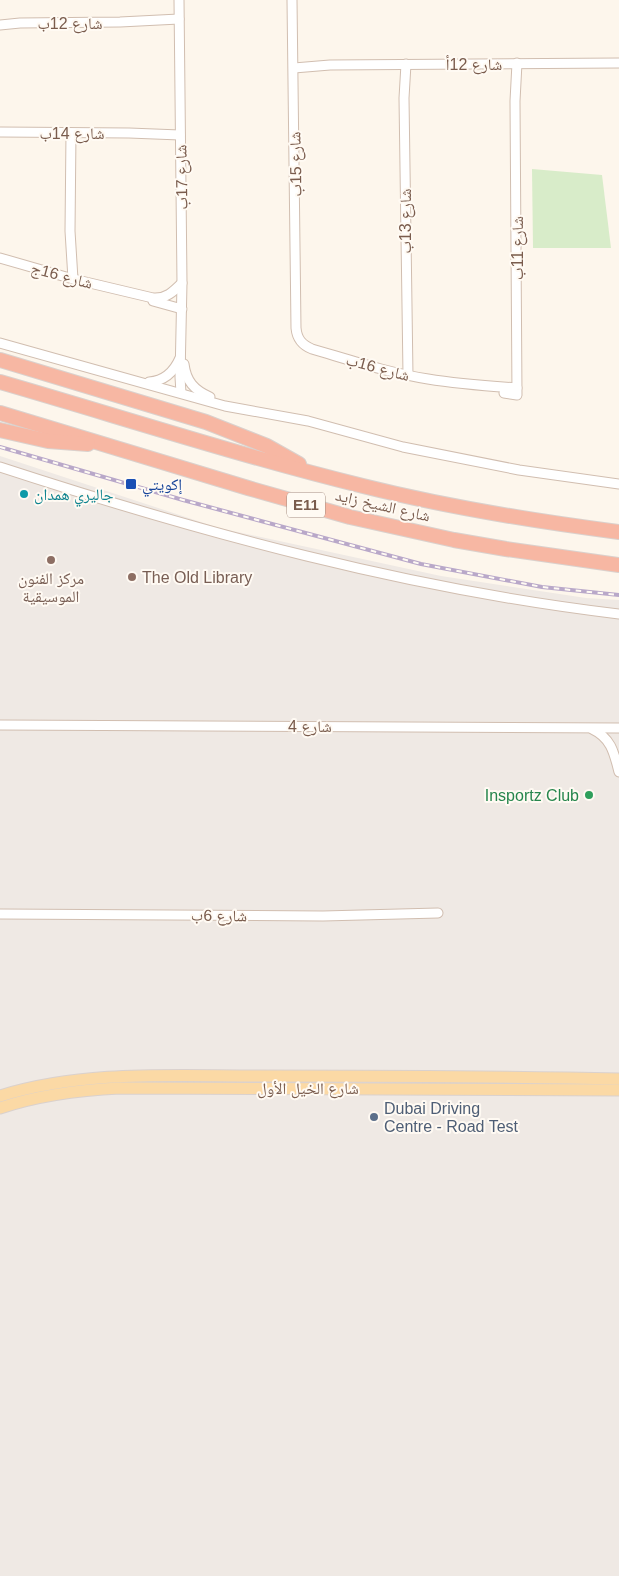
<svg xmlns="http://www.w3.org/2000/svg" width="619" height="1576" font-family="Arial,'Noto Naskh Arabic',sans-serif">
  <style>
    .industrial { fill: #efe9e4 }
    .green { fill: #d8ecc9 }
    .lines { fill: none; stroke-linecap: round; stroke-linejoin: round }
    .minor-casing { stroke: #d1beb0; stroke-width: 11 }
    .major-casing { stroke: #dad1cd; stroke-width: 13 }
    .highway-casing { stroke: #dad1cd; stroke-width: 16 }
    .minor { stroke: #fff; stroke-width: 9 }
    .major { stroke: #fbd9a5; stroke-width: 11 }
    .highway { stroke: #f7b7a3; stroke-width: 14 }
    .rail-casing { stroke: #b9a8c9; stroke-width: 4 }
    .rail { stroke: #fffaf3; stroke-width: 2; stroke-dasharray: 5.5; stroke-linecap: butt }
    .transit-dot { fill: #1a4fb4; stroke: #fffaf3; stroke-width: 2 }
    .culture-dot { fill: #0f9aa8; stroke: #fffaf3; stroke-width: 2 }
    .education-dot { fill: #8d6e63; stroke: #fffaf3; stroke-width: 2 }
    .leisure-dot { fill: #2e9e5b; stroke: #fffaf3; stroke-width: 2 }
    .service-dot { fill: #5c6f8a; stroke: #fffaf3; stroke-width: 2 }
    .labels { text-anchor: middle; stroke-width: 4; stroke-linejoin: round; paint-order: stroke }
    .shield { fill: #fffaf3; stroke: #a28b7f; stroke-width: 1 }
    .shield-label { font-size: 15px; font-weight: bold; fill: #7a5c4d }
    .street-label { font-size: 16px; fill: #7a5c4d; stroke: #fffaf3 }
    .transit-label { font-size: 16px; fill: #164399; stroke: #fffaf3; text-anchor: start }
    .culture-label { font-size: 16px; fill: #0d838f; stroke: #fffaf3; text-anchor: start }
    .education-label { font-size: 16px; fill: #785e54; stroke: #fffaf3; text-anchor: start }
    .leisure-label { font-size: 16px; fill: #27864d; stroke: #fffaf3; text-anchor: end }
    .service-label { font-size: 16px; fill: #4e5e75; stroke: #fffaf3; text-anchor: start }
  </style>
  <rect width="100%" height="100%" fill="#fdf6ec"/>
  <!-- industrial -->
  <polygon class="industrial" points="0,456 219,528 441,576 586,598 619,600 619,1576 0,1576"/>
  <!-- green -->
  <polygon class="green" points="532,169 602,175 611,248 533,248"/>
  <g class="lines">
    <defs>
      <g id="minor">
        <polyline points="179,0 182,283 180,377 181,393"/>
        <path d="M 292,0 L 296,328 C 297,339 302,345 312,349 C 350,360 389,373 428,379 C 458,384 487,386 517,388"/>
        <polyline points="0,25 20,23 120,22 179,19"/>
        <polyline points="406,64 404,98 408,375"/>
        <polyline points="294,68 330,65 619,63"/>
        <polyline points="0,132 129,133 180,135"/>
        <polyline points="71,133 70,231 73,279"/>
        <path d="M 0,258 L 73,279 L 153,298 C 166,299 173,292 182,283"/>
        <polyline points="153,301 182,309"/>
        <polyline points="0,343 225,406 308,421 403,447 519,470 619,484"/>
        <path d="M 184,364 C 186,381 194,390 210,397"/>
        <path d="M 149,382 C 164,381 174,372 180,358"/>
        <polyline points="504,393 517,395 515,101 517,63"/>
        <path d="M 0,467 C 202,533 408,589 619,614"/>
        <polyline points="0,725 619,728"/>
        <path d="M 592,729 C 611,738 614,752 619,772"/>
        <polyline points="0,914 323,916 438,913"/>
      </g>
      <g id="major">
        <path d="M 0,1096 C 84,1070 172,1076 259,1076 C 379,1076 499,1076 619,1079"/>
        <path d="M 0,1108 C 39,1095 78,1090 120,1088 L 619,1090"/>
      </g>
      <g id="highway">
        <polyline points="0,360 206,422 267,446 299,464"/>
        <path d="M 0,382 C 121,417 241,456 363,486 C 447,507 533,521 619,532"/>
        <polyline points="0,413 248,488 350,517 454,540 506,549 619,565"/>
        <polyline points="0,430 48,441 88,444"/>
      </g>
    </defs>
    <!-- minor casing -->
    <use href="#minor" class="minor-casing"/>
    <!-- major casing -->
    <use href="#major" class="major-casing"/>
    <!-- highway casing -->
    <use href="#highway" class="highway-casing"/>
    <!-- minor -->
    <use href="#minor" class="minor"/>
    <!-- major -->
    <use href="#major" class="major"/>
    <!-- highway -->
    <use href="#highway" class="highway"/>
    <defs>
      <polyline id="rail" points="0,447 183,500 421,564 542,587 619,595"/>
    </defs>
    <!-- rail casing -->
    <use href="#rail" class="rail-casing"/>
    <!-- rail -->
    <use href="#rail" class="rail"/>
  </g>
  <!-- markers -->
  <rect class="transit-dot" x="125" y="478" width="12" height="12" rx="2.5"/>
  <circle class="culture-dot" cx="24" cy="494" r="5"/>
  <g class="education-dot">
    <circle cx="51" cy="560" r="5"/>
    <circle cx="132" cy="577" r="5"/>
  </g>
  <circle class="leisure-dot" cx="589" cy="795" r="5"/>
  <circle class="service-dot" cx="374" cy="1117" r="5"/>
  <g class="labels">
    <!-- shield labels -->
    <rect class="shield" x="287" y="492.5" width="38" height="25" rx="4"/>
    <g class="shield-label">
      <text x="306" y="510">E11</text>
    </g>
    <!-- street labels -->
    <g class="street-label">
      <text x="70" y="29">شارع 12ب</text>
      <text x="474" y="70">شارع 12أ</text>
      <text x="72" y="139">شارع 14ب</text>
      <text transform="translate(295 164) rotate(-91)" y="6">شارع 15ب</text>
      <text transform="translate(181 177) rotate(-91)" y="6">شارع 17ب</text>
      <text transform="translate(405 221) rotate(-90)" y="6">شارع 13ب</text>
      <text transform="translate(517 248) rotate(-90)" y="6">شارع 11ب</text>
      <text transform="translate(62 275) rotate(15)" y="6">شارع 16ج</text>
      <text transform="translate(378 367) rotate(15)" y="6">شارع 16ب</text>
      <text transform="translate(383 505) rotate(13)" y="6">شارع الشيخ زايد</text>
      <text x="310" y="732">شارع 4</text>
      <text transform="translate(219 915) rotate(1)" y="6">شارع 6ب</text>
      <text x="308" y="1094">شارع الخيل الأول</text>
    </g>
    <!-- transit labels -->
    <g class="transit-label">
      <text x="142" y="490">إكويتي</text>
    </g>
    <!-- culture labels -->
    <g class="culture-label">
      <text x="34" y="500">جاليري همدان</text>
    </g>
    <!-- education labels -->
    <g class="education-label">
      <text x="142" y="583">The Old Library</text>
      <text x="51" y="584" text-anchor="middle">مركز الفنون<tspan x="51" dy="18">الموسيقية</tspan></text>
    </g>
    <!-- leisure labels -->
    <g class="leisure-label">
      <text x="579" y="801">Insportz Club</text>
    </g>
    <!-- service labels -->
    <g class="service-label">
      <text x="384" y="1114">Dubai Driving<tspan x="384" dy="18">Centre - Road Test</tspan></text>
    </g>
  </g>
</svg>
